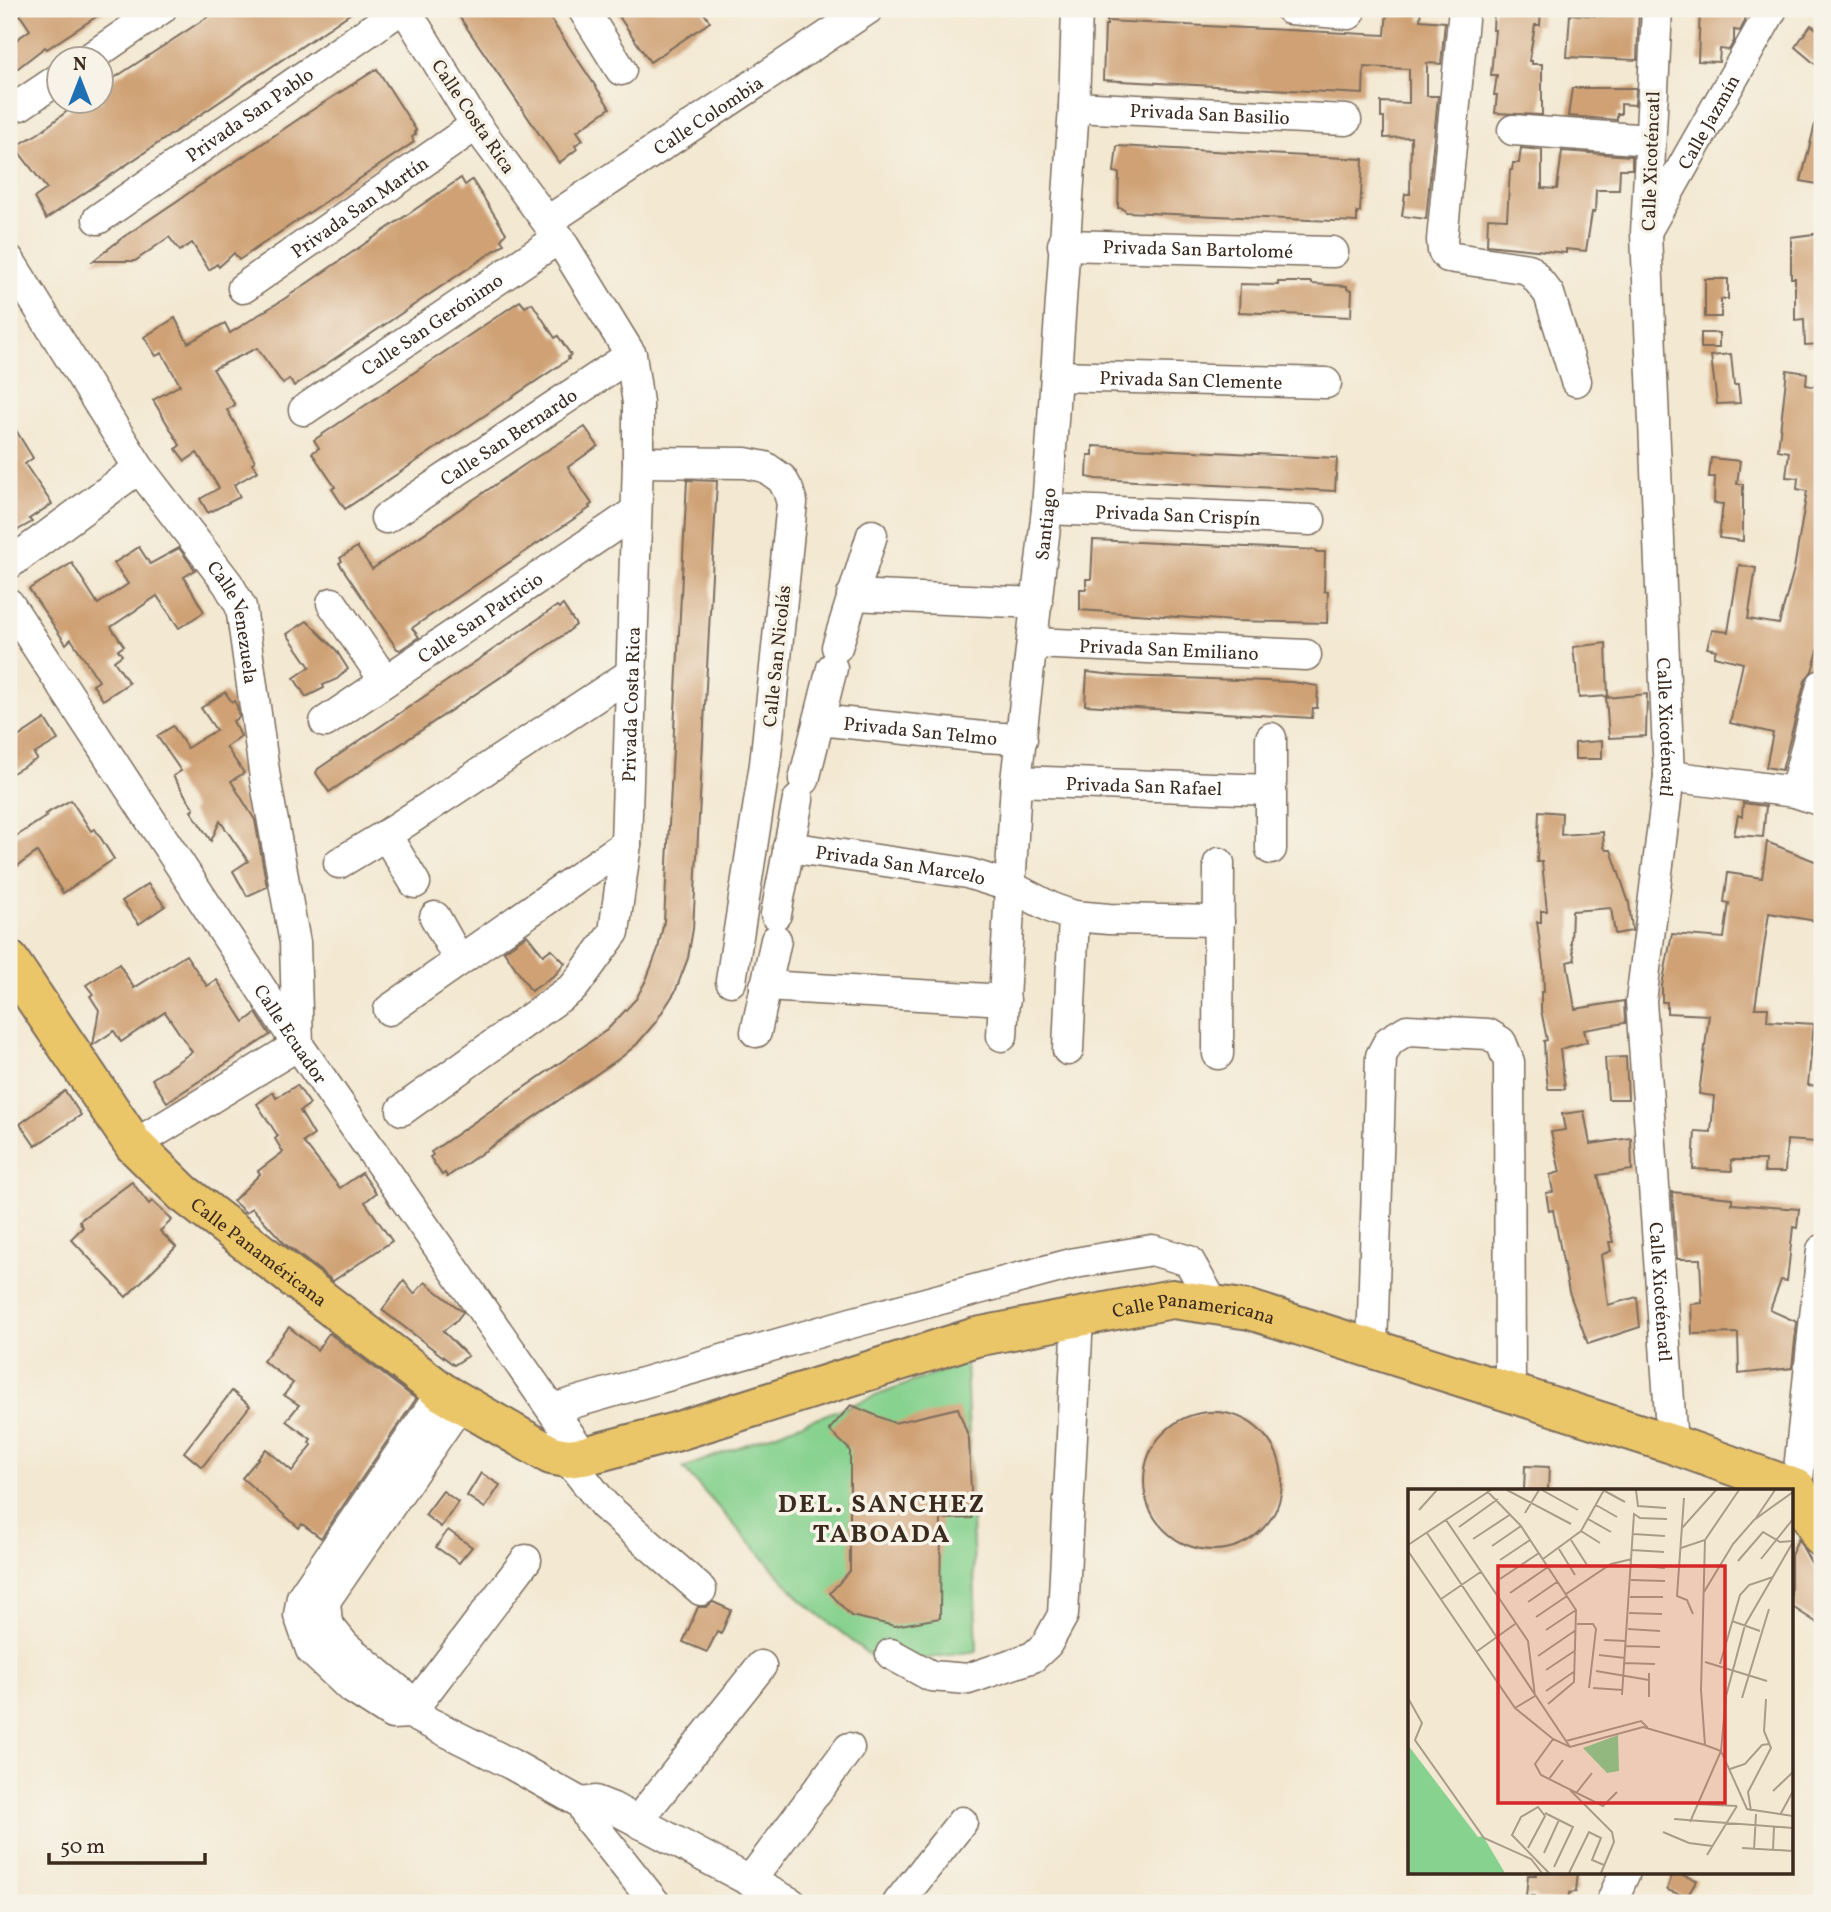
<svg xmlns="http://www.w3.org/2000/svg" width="1831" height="1912" font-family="Vollkorn,serif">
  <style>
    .green { fill: #87d28f; stroke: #617e56; stroke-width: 2 }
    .building { fill: #cfa174 }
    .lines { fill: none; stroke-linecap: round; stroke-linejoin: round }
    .minor-casing { stroke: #7b6c5d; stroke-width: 33 }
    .major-casing { stroke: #7b6c5d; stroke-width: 42 }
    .minor { stroke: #fff; stroke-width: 30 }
    .major { stroke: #ebc669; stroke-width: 38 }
    .labels { text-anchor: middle; stroke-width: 7; stroke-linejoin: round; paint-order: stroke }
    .street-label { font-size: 19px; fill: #3b2a1e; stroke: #f7f3e8 }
    .district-label { font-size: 26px; font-weight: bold; letter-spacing: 2px; fill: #3b2a1e; stroke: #f7f3e8 }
    .inset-road { fill: none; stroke: #a99c89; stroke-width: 2 }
    .view { fill: #d62828; fill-opacity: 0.15; stroke: #d62828; stroke-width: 3.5 }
    .inset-edge { fill: none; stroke: #3b2a1e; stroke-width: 3.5 }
  </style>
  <rect width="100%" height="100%" fill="#f7f3e8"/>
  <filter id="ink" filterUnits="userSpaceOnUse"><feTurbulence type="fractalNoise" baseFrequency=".0143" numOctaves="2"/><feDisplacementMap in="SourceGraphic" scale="14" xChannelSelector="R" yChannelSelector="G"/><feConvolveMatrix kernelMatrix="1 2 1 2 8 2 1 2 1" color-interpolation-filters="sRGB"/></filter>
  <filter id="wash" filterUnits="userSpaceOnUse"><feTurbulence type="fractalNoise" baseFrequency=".00686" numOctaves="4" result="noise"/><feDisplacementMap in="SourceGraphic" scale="28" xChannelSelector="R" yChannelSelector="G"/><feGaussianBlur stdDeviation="1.57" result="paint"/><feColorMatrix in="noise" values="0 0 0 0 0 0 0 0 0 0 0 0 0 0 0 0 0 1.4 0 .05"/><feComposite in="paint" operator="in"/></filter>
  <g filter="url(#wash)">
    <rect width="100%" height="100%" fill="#f3e8d1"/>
    <!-- green -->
    <polygon class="green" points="966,1362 977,1651 882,1665 802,1601 683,1468"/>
    <g id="blocks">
      <!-- building -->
      <g class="building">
        <polygon points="30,9 108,9 47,49 45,47 9,75 9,45 30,30 20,15"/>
        <polygon points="220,9 357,9 46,219 34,198 47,189 15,147 39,133 79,102 102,102 102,86"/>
        <polygon points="454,9 544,9 610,108 577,131 583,140 575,145 577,149 559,163"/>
        <polygon points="614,9 696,9 697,11 701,9 710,22 650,62"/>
        <polygon points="1387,9 1421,9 1420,20 1445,22 1441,64 1427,63 1427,96 1438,96 1426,219 1402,216 1405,194 1410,194 1411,137 1384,138 1384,118 1381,118 1381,102 1409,103 1409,69 1364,67 1363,94 1103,80 1105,25 1107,25 1107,21 1385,35"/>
        <polygon points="1494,9 1541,9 1540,25 1535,25 1529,61 1532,61 1532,64 1542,64 1542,115 1495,113 1497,95 1494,95 1497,75 1491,75 1495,30 1493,30"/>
        <polygon points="1612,9 1639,9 1637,60 1567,57 1570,14 1612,17"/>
        <polygon points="1700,9 1746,9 1745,21 1740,31 1734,30 1734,41 1729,50 1720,49 1719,62 1698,61"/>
        <polygon points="1811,25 1822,33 1822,56 1815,64 1795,47"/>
        <polygon points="377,69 416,130 414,132 416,134 412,137 414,142 325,202 239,260 234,253 219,267 217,264 209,270 192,243 180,251 169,237 135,261 93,261 122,238 306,114"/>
        <polygon points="1572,88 1636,88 1635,105 1621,104 1621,114 1617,114 1617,120 1568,116"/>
        <polygon points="1816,120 1822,121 1822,185 1801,181"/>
        <polygon points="1117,146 1363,159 1360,212 1357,212 1357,222 1126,212 1122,208 1118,208 1119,173 1114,172"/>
        <polygon points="1521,148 1542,150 1542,188 1557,189 1562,151 1632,156 1632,169 1620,169 1619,190 1596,190 1595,212 1592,212 1586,251 1566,249 1566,253 1487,245 1488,218 1507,219 1510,170 1512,170 1513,163 1519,163"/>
        <polygon points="461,178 465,185 472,180 506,233 501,240 504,244 294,386 289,379 283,384 257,348 213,369 235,405 227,410 248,446 247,447 255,461 252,463 258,471 234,485 240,497 208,513 200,499 219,488 197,453 185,461 176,449 180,445 153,400 180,385 162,353 156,356 144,337 175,318 188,343 225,323 230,333 284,299"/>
        <polygon points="1822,233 1822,344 1805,345 1804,319 1795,320 1795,278 1791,278 1791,237"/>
        <polygon points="1705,279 1728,279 1728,299 1721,299 1721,317 1705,317"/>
        <polygon points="1278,282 1312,282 1312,284 1347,286 1347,289 1352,290 1351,317 1239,312 1240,284 1278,285"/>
        <polygon points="520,301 525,307 532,303 555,338 558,336 571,355 568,357 569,359 345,509 332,489 335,487 312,453 319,448 314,440"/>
        <rect x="1701" y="333" width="18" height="15"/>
        <polygon points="1731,354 1734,385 1738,385 1740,403 1717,404 1711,356"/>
        <polygon points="1787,370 1807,373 1806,385 1822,388 1822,637 1812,671 1805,681 1782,770 1766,767 1773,733 1730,723 1743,663 1714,656 1716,650 1707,648 1712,630 1728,632 1739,565 1756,568 1748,619 1779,624 1794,569 1807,491 1797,489 1798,478 1786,477 1789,452 1778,450"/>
        <polygon points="9,419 33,458 25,464 52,504 29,519 32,522 16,531 9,520"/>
        <polygon points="585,427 598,446 568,467 592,504 589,506 590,508 412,628 419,637 400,650 397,649 339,563 342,561 340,558 357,547 372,569 527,463"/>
        <polygon points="1093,446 1337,458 1335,491 1096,479 1087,477 1088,455 1093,455"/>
        <polygon points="1711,458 1740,461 1737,484 1743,484 1743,541 1719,538 1723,504 1714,503 1715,477 1709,477"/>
        <polygon points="687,480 717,481 693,929 688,958 675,992 655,1023 637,1044 623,1056 447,1177 445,1173 442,1175 430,1157 433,1155 431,1152 607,1030 636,999 646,980 658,949 664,921"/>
        <polygon points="1093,540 1315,550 1316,552 1325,552 1324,591 1328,592 1327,623 1234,621 1080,610 1080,589 1086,589 1086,579 1091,579"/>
        <polygon points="139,547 150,564 179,548 195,570 184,577 204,612 179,628 157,596 111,627 124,646 118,650 122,655 114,661 129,683 103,700 93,685 99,681 71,639 66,644 29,589 72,563 98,604 128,584 114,563"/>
        <polygon points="563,605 576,625 565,634 329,792 316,773 318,769 557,606 559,608"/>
        <polygon points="307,621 336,650 348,669 337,679 323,685 324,688 306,697 294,678 310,667 287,634"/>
        <polygon points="1606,643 1608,696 1579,698 1577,664 1575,664 1573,647"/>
        <polygon points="1087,672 1124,676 1292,682 1318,686 1317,708 1313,708 1312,718 1085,705"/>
        <polygon points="225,692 232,702 234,701 237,706 239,717 233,721 241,736 226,747 244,773 231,781 255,820 267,887 247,896 233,871 248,861 220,821 211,841 191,811 194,809 173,776 181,771 157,736 173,726 187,748 216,730 201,708"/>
        <polygon points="1647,694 1646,736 1609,738 1606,698"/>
        <polygon points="45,719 58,740 34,754 37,759 9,775 9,743"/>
        <polygon points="1602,741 1602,759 1575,759 1575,743"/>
        <polygon points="71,800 91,831 95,829 114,859 63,893 37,852 9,872 9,841 47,816 45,814"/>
        <polygon points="1743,803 1766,806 1763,837 1734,835 1738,815 1742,817"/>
        <polygon points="1539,811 1562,813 1561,835 1603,832 1604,847 1606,850 1611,850 1629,903 1632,929 1632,931 1615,934 1611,908 1572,911 1571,943 1575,960 1567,962 1575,1009 1624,1001 1625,1023 1584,1030 1587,1042 1560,1049 1565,1089 1548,1089 1545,1061 1544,1041 1547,1040 1541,1010 1541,992 1544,992 1543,965 1537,922 1541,922 1541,911 1547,911 1542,862 1537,862"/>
        <polygon points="1767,842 1822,864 1822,922 1769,913 1755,1008 1768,1008 1767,1021 1814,1024 1808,1085 1821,1086 1816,1142 1787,1140 1785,1172 1764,1172 1765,1160 1731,1160 1732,1171 1693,1169 1695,1131 1711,1132 1714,1096 1699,1094 1709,1015 1667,1013 1667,1002 1662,1002 1662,985 1672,934 1724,938 1729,903 1724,902 1728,873 1762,878"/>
        <polygon points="148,884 165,906 139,924 122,901"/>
        <polygon points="527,935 543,955 551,949 565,963 556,974 531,991 504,951"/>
        <polygon points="186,955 207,986 217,980 244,1022 256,1013 270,1035 167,1102 152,1079 192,1052 165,1012 121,1042 114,1031 93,1045 99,1010 90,996 93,994 86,985 119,964 134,988"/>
        <polygon points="1626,1057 1628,1099 1608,1099 1605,1058"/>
        <polygon points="297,1085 310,1104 300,1111 314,1135 303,1142 340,1188 362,1173 376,1193 365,1202 392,1241 333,1281 285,1244 252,1208 246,1213 233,1201 260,1174 258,1171 283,1152 275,1139 278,1136 257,1104 273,1092 276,1098"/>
        <polygon points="65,1091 81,1115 35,1146 20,1124"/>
        <polygon points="1584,1111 1590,1144 1631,1138 1632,1170 1598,1175 1613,1242 1609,1242 1611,1251 1601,1255 1608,1305 1637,1297 1640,1327 1588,1344 1569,1292 1553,1210 1549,1211 1546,1193 1553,1192 1550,1175 1560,1172 1551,1132 1565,1130 1562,1114"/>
        <polygon points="132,1182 149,1204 152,1201 172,1220 160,1231 176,1247 126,1297 71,1239 83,1227 79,1221"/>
        <polygon points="1672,1192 1732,1198 1732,1204 1799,1209 1797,1228 1793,1227 1787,1281 1781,1280 1770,1310 1797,1322 1792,1368 1739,1374 1738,1333 1692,1334 1691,1304 1702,1303 1700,1259 1677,1259"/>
        <polygon points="404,1281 414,1294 425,1282 463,1312 456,1321 443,1331 468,1356 454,1365 382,1310"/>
        <polygon points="289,1327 317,1350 329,1333 416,1399 321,1538 302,1524 299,1528 242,1478 266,1449 292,1471 312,1445 309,1442 311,1439 286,1421 299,1405 284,1395 293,1383 263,1361"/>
        <polygon points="232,1391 250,1406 202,1467 184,1452"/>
        <polygon points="851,1405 894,1423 958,1408 969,1439 972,1518 941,1519 940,1618 895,1626 851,1616 830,1593 850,1571 850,1450 829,1430"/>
        <circle cx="1213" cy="1481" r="69"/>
        <polygon points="1525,1466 1549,1467 1548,1490 1524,1490"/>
        <polygon points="481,1473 500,1485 485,1508 467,1496"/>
        <polygon points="443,1491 458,1502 441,1527 425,1515"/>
        <polygon points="448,1530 472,1547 459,1563 436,1547"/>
        <polygon points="1798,1539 1822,1582 1822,1626 1791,1606 1791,1555"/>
        <polygon points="713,1602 731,1610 721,1634 717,1632 707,1652 683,1642 698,1607 706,1607"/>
        <polygon points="1536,1872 1578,1872 1576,1892 1569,1893 1568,1902 1535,1899 1535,1896 1526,1896 1528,1875 1536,1875"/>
        <polygon points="1673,1872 1697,1880 1687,1897 1667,1890"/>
      </g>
    </g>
  </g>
  <g filter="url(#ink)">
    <use href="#blocks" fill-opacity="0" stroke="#7b6c5d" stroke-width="2"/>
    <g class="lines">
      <defs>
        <g id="minor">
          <polyline points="583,9 621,70"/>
          <polyline points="1290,9 1349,14"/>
          <polyline points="1464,9 1442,240 1443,251 1448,257 1529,269 1549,294 1576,381"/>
          <path id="s1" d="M 1657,9 L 1646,233 L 1669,776 L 1641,1001 L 1672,1444"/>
          <polyline points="87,60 161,9"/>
          <polyline points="20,105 60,78"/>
          <path id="s2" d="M 1074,107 L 1346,120"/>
          <polyline points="1513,130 1650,140"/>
          <path id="s3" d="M 98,219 L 401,9"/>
          <path id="s4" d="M 548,221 L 868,9"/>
          <path id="s5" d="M 1648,228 L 1772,9"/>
          <path id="s6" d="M 1063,245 L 1333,252"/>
          <path id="s7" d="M 9,260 L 139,468 L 228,584 L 241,607 L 265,778 L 295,943 L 298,1045 L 134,1145"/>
          <path id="s8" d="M 243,288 L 476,125"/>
          <path id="s9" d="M 1056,376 L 1326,383"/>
          <path id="s10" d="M 304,410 L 559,238"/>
          <polyline points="638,462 745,463 765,467 782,479 788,490 792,503 765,764 731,981"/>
          <path id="s11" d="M 1047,509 L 1310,520"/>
          <path id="s12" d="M 386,518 L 631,355"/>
          <polyline points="9,564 139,468"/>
          <polyline points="852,595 1037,603"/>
          <polyline points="332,603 385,681"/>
          <path id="s13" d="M 9,604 L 298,1045 L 584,1456"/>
          <path id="s14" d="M 1033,643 L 1306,655"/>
          <polyline points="837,647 872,535"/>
          <path id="s15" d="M 819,720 L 983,737 L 1022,739"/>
          <path id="s16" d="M 325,722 L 635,512"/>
          <polyline points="1271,738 1271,849"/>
          <polyline points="1669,776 1795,792 1822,801"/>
          <polyline points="804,780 832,668"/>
          <path id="s17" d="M 1016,781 L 1270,790"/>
          <polyline points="1795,792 1822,685"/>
          <polyline points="386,835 632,673"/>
          <path id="s18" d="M 788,847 L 967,873 L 1012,887 L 1054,909 L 1074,916 L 1109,919 L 1219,921"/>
          <polyline points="339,863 386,835 415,883"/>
          <polyline points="776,914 798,800"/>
          <polyline points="435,917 459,960"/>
          <polyline points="765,986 1005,1000"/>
          <polyline points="389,1010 626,844"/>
          <polyline points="756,1032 776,940"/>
          <path id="s19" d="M 1002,1036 L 1016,781 L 1047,509 L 1074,107 L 1077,9"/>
          <polyline points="1068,1050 1074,916"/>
          <polyline points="1218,1054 1219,863"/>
          <path id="s20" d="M 402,1110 L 574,987 L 614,932 L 626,844 L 638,462 L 638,403 L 631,355 L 559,238 L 476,125 L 405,9"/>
          <polyline points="1372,1349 1381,1056 1389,1041 1407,1030 1488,1034 1501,1042 1509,1062 1510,1393"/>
          <polyline points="442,1392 302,1597 299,1615 311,1650 350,1687 392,1714 410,1713 511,1764 581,1803 595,1801 613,1808 791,1903"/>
          <polyline points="552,1409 851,1323 1075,1263 1152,1250 1189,1261 1214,1305"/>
          <polyline points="567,1458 604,1505 701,1590"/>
          <polyline points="1791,1503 1797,1489 1822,1250"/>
          <polyline points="891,1654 931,1676 968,1679 1033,1657 1047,1644 1063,1615 1078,1317"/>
          <polyline points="410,1713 404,1695 345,1646 327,1624 325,1601 460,1404"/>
          <polyline points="410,1713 526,1560"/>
          <polyline points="581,1803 590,1821 655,1903"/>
          <polyline points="641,1824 647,1809 761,1666"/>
          <polyline points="750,1881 849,1748"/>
          <polyline points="898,1903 962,1822"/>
          <polyline points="1611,1903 1625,1872"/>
        </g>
        <g id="major">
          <path id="s21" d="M 9,960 L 134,1145 L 183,1193 L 442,1392 L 551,1455 L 567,1458 L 584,1456 L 675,1432 L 976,1337 L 1172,1299 L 1250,1310 L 1672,1444 L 1797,1489 L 1822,1538"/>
        </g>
      </defs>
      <!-- minor casing -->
      <use href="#minor" class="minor-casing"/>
      <!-- major casing -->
      <use href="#major" class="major-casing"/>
      <!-- minor -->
      <use href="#minor" class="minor"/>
      <!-- major -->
      <use href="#major" class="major"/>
    </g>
  </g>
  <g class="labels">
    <!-- street labels -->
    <g class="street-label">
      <text dy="7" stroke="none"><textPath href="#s3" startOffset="184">Privada San Pablo</textPath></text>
      <text dy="7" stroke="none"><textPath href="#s2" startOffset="136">Privada San Basilio</textPath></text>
      <text dy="7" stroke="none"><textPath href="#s4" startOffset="192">Calle Colombia</textPath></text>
      <text transform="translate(474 116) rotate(56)" y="7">Calle Costa Rica</text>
      <text dy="7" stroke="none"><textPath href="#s5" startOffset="122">Calle Jazmín</textPath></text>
      <text transform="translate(1650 161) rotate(-88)" y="7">Calle Xicoténcatl</text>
      <text dy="7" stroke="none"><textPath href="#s8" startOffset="142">Privada San Martín</textPath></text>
      <text dy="7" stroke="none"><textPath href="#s6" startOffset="135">Privada San Bartolomé</textPath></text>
      <text dy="7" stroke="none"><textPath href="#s10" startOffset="154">Calle San Gerónimo</textPath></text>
      <text dy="7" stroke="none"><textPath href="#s9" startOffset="135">Privada San Clemente</textPath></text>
      <text dy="7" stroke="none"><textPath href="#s12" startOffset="147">Calle San Bernardo</textPath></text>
      <text dy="7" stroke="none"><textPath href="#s11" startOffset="131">Privada San Crispín</textPath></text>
      <text dy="7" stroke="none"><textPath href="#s19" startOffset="514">Santiago</textPath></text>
      <text dy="7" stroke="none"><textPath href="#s16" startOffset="187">Calle San Patricio</textPath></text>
      <text dy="7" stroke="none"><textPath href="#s7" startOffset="430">Calle Venezuela</textPath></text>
      <text dy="7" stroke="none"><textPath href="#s14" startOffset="136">Privada San Emiliano</textPath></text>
      <text transform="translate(776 656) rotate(-84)" y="7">Calle San Nicolás</text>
      <text dy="7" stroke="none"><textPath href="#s20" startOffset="508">Privada Costa Rica</textPath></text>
      <text dy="7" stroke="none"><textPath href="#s1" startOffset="719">Calle Xicoténcatl</textPath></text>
      <text dy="7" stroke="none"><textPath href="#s15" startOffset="102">Privada San Telmo</textPath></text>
      <text dy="7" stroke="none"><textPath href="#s17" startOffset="128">Privada San Rafael</textPath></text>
      <text dy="7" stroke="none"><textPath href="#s18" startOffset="114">Privada San Marcelo</textPath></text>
      <text dy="7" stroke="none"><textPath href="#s13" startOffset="514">Calle Ecuador</textPath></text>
      <text dy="7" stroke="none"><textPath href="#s21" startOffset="388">Calle Panaméricana</textPath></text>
      <text dy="7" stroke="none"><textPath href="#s1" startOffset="1286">Calle Xicoténcatl</textPath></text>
      <text dy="7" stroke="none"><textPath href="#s21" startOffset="1409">Calle Panamericana</textPath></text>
    </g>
    <!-- district labels -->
    <g class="district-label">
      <text x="882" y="1512">DEL. SANCHEZ<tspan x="882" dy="30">TABOADA</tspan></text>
    </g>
  </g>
  <!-- overview -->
  <g transform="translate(1408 1489)">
    <rect width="385" height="385" fill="#f3e8d1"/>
    <path d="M 210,246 L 211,282 L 199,284 L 175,259 ZM 0,256 L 70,348 L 75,347 L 97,384 L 0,384 Z" fill="#87d28f"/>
    <path class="inset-road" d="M 99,1 L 163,35M 134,1 L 170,21M 195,1 L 217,13M 228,1 L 230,17 L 258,19M 79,2 L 113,37 L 168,121 L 166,193 L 140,215M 276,9 L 269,107 L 279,111 L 285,125M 188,16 L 209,28M 11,21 L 29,1M 117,24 L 131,1M 231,29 L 259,30M 348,29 L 367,1M 180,30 L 203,43M 38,31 L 120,152 L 127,207 L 107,219M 51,38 L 90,10M 274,39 L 308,1M 173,42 L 192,54M 19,44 L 162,258M 225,45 L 257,47M 65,50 L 103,25M 163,51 L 179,76M 297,51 L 293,201 L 297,256M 0,56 L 83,1M 84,57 L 113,37M 273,59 L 297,51 L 331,1M 151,60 L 167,86M 224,61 L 256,63M 0,62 L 107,219 L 145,250 L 162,258 L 235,238 L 297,256 L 313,262 L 339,320 L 385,327M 135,70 L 173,42 L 196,1M 353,70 L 385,30M 92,71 L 122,51M 330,72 L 355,43 L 372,53 L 385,52M 224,76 L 257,79M 92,90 L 131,64M 223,91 L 257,92M 296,103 L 325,55 L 346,31 L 385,3M 102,104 L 140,78M 158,105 L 203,75 L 224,70M 222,108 L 255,108M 33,110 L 74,82M 120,113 L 149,93M 221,124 L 254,125M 128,128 L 159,107M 324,132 L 352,142M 169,135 L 185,135 L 188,140 L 181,199M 220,140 L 252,142M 138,141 L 168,121M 196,151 L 218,152M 218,157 L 252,158M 68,163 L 107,135M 191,166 L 217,169M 130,167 L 168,141M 297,173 L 359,192M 216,174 L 247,175M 312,175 L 332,106 L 341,96 L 365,88M 138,181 L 168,161M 188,182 L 241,191M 185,199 L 215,201M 138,202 L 167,182M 214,206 L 226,25 L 232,29M 241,208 L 241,184M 0,209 L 14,234 L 7,251 L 76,349 L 123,370 L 134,384M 334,209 L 361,120M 145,250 L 127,275 L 133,286 L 195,317 L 209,303M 158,252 L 233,232 L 240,239M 322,280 L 337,275 L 354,256 L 361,255M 141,290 L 155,271M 162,301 L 204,343 L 206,353 L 193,384M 365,302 L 385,283M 169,303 L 184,284M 289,315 L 329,317M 343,322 L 340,303 L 363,259 L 356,242 L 358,210M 372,326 L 385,302M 266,330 L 385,339M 282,333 L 313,262 L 318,207 L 337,136 L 385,53M 255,343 L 281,354 L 304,357M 120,359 L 137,327 L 130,318 L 113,328 L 104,346 L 141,384M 334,359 L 385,362M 346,361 L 348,325M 365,361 L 366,338M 384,362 L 385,339M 136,364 L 151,331 L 137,324M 299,366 L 329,317M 146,378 L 165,338 L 151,331M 161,384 L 181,343 L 193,349 L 184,371 L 196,376"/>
    <path class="view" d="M 90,77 L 317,77 L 317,314 L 90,314 Z"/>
    <rect width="385" height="385" class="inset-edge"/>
  </g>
  <!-- margin -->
  <rect width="1831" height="1912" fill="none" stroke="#f7f3e8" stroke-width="35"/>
  <!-- north arrow -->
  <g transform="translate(80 80)"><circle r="33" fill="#f7f3e8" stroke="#aca397" stroke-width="2"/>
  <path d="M0-5L12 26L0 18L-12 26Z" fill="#1f6fb2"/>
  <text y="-10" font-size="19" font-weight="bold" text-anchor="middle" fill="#3b2a1e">N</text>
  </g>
  <!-- scale -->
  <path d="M49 1853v10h156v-10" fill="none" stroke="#3b2a1e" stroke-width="3.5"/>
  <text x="60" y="1853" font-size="21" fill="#3b2a1e" stroke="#f7f3e8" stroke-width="5" paint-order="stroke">50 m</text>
</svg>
